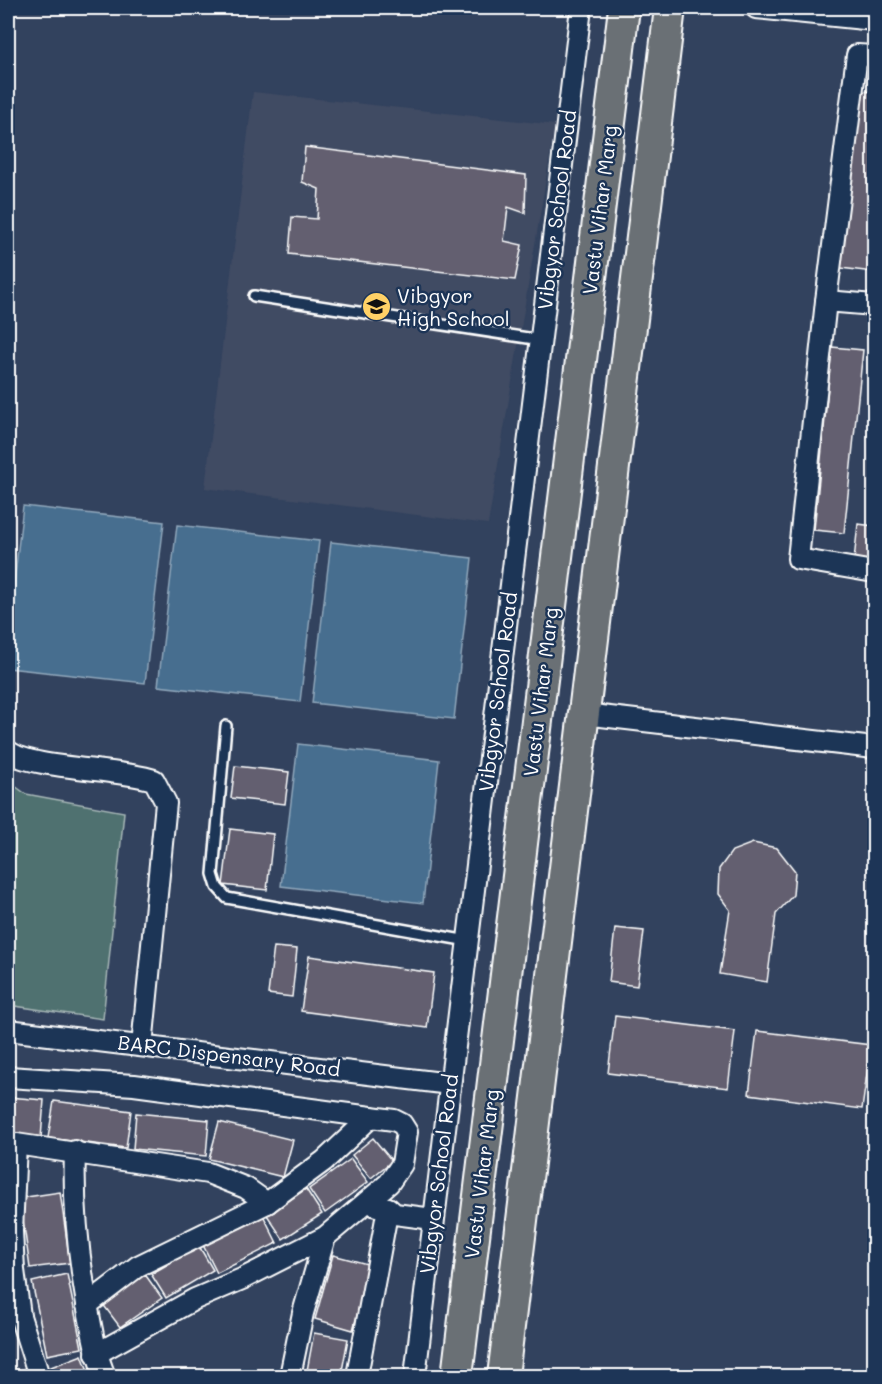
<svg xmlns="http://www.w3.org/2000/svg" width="882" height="1384" font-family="Mali,sans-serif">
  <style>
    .built { fill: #414b63 }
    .green { fill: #507170; stroke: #a8b8b8; stroke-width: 1.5 }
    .water { fill: #476e8f; stroke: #91a8bc; stroke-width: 1.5 }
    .building { fill: #635f6f; stroke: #fff; stroke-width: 1.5 }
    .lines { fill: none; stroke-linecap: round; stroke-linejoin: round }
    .lane-casing { stroke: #fff; stroke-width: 14 }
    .street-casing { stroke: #fff; stroke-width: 24 }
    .primary-casing { stroke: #fff; stroke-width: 34 }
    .lane { stroke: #1d3557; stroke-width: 9 }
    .street { stroke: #1d3557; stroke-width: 20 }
    .primary { stroke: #6a7074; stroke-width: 30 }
    .labels { text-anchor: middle; stroke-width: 5; stroke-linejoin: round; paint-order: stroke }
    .street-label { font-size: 20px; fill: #fff; stroke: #1d3557 }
    .poi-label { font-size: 20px; fill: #fff; stroke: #1d3557; text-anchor: start }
  </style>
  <rect width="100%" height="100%" fill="#32425e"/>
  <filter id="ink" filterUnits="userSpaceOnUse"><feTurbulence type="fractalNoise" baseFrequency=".0167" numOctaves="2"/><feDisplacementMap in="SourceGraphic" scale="12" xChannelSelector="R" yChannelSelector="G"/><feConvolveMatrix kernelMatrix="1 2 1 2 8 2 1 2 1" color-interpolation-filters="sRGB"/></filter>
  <g filter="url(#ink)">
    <!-- built -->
    <polygon class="built" points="253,92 555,125 488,524 205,488"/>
    <!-- green -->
    <polygon class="green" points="8,781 26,794 124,812 103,1019 8,1005"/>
    <!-- water -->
    <g class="water">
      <polygon points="23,506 164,522 145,683 8,668 8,635"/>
      <polygon points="177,525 319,541 300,702 158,686"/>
      <polygon points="331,542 472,558 454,719 312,703"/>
      <polygon points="298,744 439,760 423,903 281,886"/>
    </g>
    <!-- building -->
    <g class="building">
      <polygon points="860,91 874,92 873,272 841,268"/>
      <polygon points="305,147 526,175 525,213 508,207 504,241 522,245 515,280 289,254 292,217 317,219 319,189 302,182"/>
      <polygon points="874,324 874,360 871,359"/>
      <polygon points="832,347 863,350 844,533 814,530"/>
      <polygon points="858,524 874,526 874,562 854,560"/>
      <polygon points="235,766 289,772 285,804 231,798"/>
      <polygon points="230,829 273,834 267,890 223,885"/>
      <polygon points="753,843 777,848 795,871 793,895 776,914 767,982 720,974 730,910 718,894 719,869 732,851"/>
      <polygon points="615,928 644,931 637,986 609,982"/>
      <polygon points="274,947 297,949 292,997 268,994"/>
      <polygon points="309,956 434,973 427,1028 301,1011"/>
      <polygon points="874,1002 874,1040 870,1039"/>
      <polygon points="615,1016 735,1031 728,1088 608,1073"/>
      <polygon points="757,1031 871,1045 862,1109 749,1094"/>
      <polygon points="8,1097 44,1100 41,1138 8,1136"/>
      <polygon points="54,1101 131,1111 126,1148 48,1138"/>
      <polygon points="136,1113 209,1120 206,1156 133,1149"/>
      <polygon points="219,1122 293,1140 283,1177 209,1159"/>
      <polygon points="373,1138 392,1161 371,1178 352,1155"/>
      <polygon points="351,1159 368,1182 325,1213 309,1189"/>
      <polygon points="306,1189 322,1214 283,1239 267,1215"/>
      <polygon points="60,1192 70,1263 30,1268 20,1198"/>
      <polygon points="263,1215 277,1243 217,1273 203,1245"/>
      <polygon points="199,1246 213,1270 166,1298 151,1274"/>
      <polygon points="333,1255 371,1265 353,1330 315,1319"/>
      <polygon points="144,1273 162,1298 120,1327 102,1303"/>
      <polygon points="67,1274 82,1348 47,1355 32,1282"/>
      <polygon points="314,1333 348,1339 341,1376 306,1376"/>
      <polygon points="82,1355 90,1376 55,1376 51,1367"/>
    </g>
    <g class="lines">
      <defs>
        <g id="lane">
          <polyline points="254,296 541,340"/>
          <polyline points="226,726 213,874 217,887 227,898 468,941"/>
        </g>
        <g id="street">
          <polyline points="756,8 874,20"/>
          <polyline points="826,301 857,55 874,56"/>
          <polyline points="874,305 826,301 798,559 874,572"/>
          <polyline points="584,714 874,748"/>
          <path d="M 8,751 C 30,769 118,768 154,780 L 166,803 L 142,1046"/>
          <polyline points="8,1030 450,1084"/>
          <polyline points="8,1077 134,1085 371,1117"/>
          <polyline points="8,1144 16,1144 12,1231 14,1270 20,1316 39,1376"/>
          <polyline points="16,1144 208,1173 246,1188 267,1203 324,1161 371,1117 394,1120 402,1124 407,1132 402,1164 389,1183 325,1237 242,1279 195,1299 96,1354"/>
          <path d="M 75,1151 C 73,1204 78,1253 87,1304 C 92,1329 95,1353 105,1376"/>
          <polyline points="376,1206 388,1208 395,1214 433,1219"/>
          <polyline points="87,1305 138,1266 267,1203"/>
          <polyline points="290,1376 303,1313 325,1237"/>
          <polyline points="357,1376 388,1208"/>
          <polyline points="415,1376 581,8"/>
        </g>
        <g id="primary">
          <polyline points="457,1376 624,8"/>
          <polyline points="503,1376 670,8"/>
        </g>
      </defs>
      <!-- lane casing -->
      <use href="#lane" class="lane-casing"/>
      <!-- street casing -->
      <use href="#street" class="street-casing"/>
      <!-- primary casing -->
      <use href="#primary" class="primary-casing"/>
      <!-- lane -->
      <use href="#lane" class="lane"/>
      <!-- street -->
      <use href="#street" class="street"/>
      <!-- primary -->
      <use href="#primary" class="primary"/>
    </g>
  </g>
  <!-- icons -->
  <defs>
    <symbol id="school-disc" viewBox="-11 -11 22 22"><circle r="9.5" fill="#ffd166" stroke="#1d3557"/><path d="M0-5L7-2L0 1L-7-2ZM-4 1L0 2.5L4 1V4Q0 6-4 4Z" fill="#111"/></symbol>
  </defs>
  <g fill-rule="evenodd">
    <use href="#school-disc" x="360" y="290" width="33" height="33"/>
  </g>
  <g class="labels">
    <!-- street labels -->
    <g class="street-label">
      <text transform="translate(557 210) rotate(-83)" y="7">Vibgyor School Road</text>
      <text transform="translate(600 210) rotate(-83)" y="7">Vastu Vihar Marg</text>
      <text transform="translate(498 692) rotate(-83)" y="7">Vibgyor School Road</text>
      <text transform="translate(541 692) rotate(-83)" y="7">Vastu Vihar Marg</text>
      <text transform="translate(229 1056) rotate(7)" y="7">BARC Dispensary Road</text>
      <text transform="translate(439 1174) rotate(-83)" y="7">Vibgyor School Road</text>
      <text transform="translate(482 1174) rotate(-83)" y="7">Vastu Vihar Marg</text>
    </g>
    <!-- poi labels -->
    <g class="poi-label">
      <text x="397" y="303">Vibgyor<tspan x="397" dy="23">High School</tspan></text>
    </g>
  </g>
  <!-- margin -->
  <rect width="882" height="1384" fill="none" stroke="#1d3557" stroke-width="30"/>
  <rect x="15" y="15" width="852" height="1354" fill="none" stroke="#fff" stroke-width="2" filter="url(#ink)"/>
</svg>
